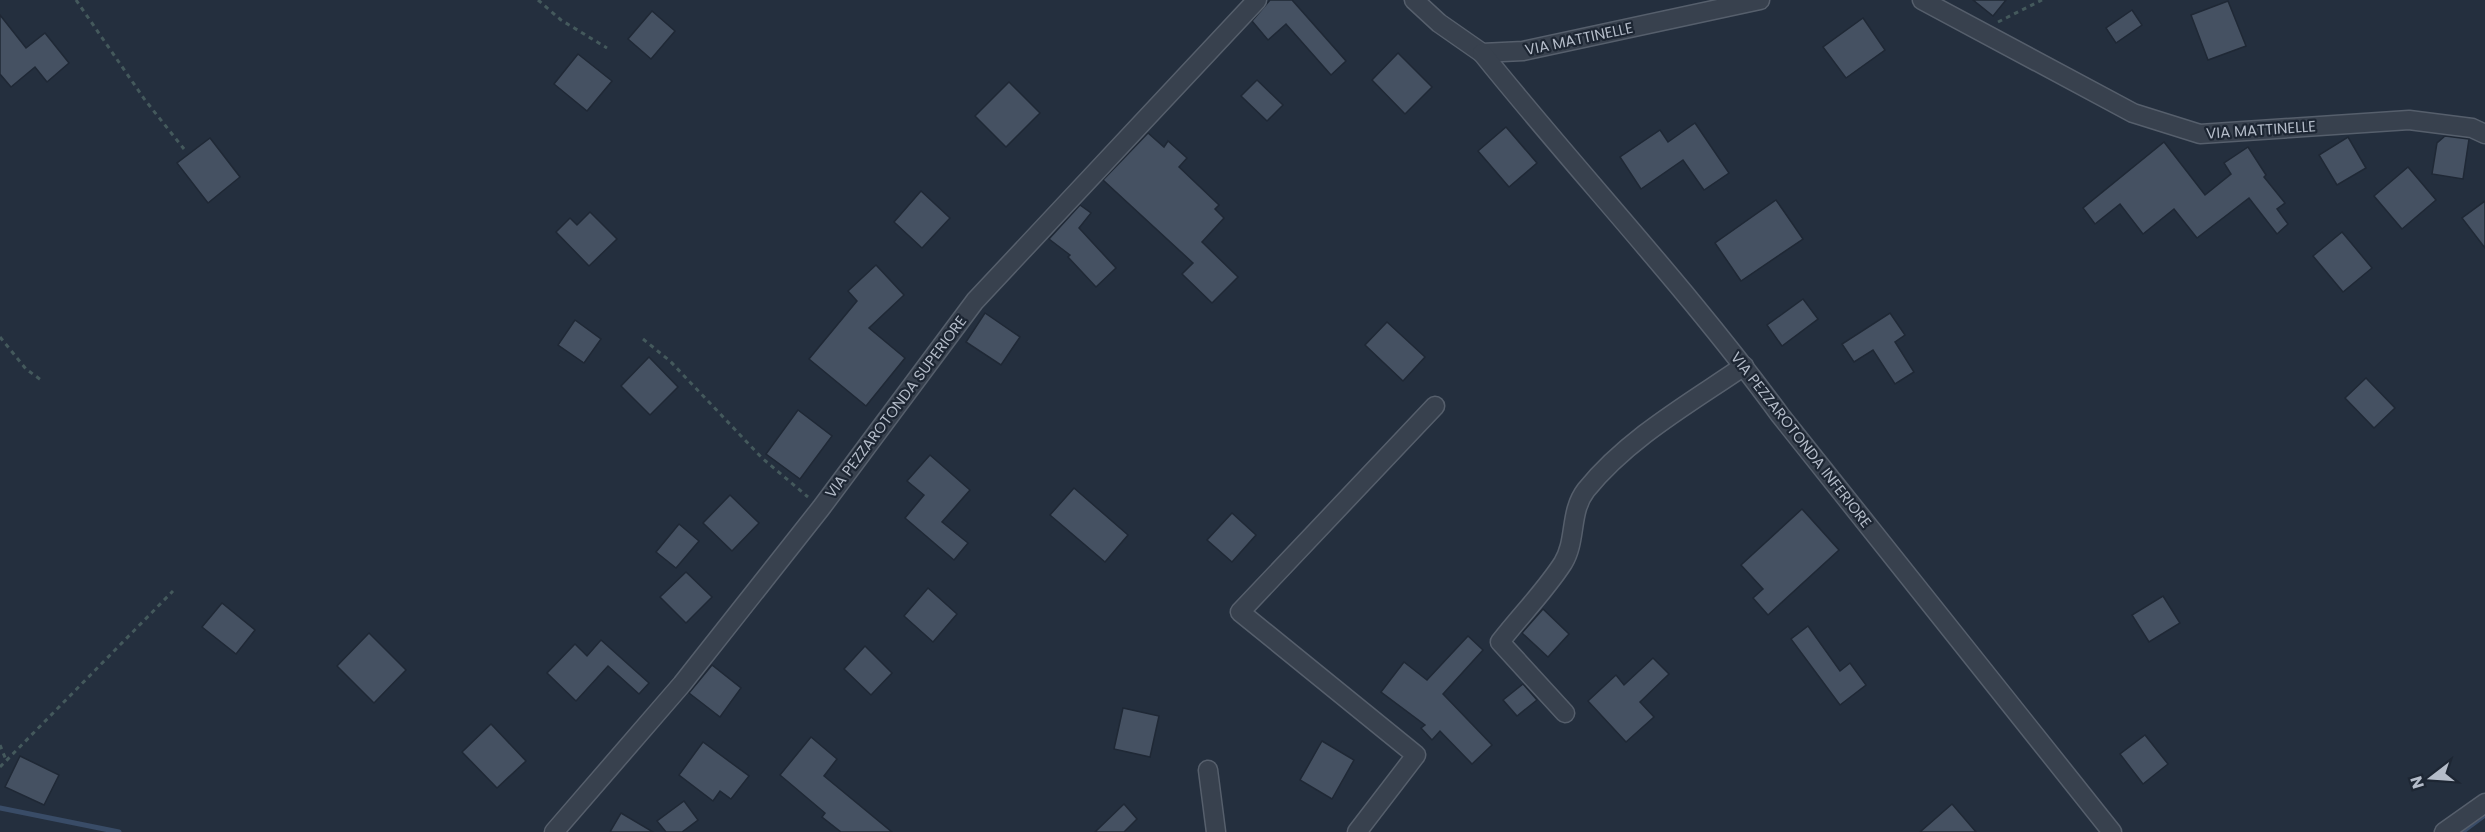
<svg xmlns="http://www.w3.org/2000/svg" width="2485" height="832" font-family="Poppins,sans-serif">
  <style>
    .lines { fill: none; stroke-linecap: round; stroke-linejoin: round }
    .stream { stroke: #394c67; stroke-width: 5 }
    .building { fill: #455162; stroke: #1f2835; stroke-width: 1.5 }
    .minor-casing { stroke: #565f6c; stroke-width: 21 }
    .path { stroke: #44595c; stroke-width: 3; stroke-dasharray: 4.5 4.5; stroke-linecap: butt }
    .minor { stroke: #38414e; stroke-width: 18 }
    .labels { text-anchor: middle; stroke-width: 4.5; stroke-linejoin: round; paint-order: stroke }
    .street-label { font-size: 15px; fill: #b4bcc9; stroke: #1d2633 }
  </style>
  <rect width="100%" height="100%" fill="#242f3e"/>
  <g class="lines">
    <!-- stream -->
    <g class="stream">
      <polyline points="0,808 119,832"/>
      <polyline points="2462,832 2485,815"/>
    </g>
  </g>
  <!-- building -->
  <g class="building">
    <polygon points="1270,0 1292,0 1346,61 1331,75 1286,24 1268,40 1252,21"/>
    <polygon points="1973,0 2006,0 1993,16"/>
    <polygon points="2228,1 2246,46 2208,60 2191,15"/>
    <polygon points="2132,10 2142,25 2116,43 2106,28"/>
    <polygon points="652,11 675,31 651,59 628,39"/>
    <polygon points="0,15 26,48 45,33 69,63 47,82 35,67 11,87 0,74"/>
    <polygon points="1863,18 1885,50 1846,78 1823,47"/>
    <polygon points="1398,53 1432,87 1405,114 1372,80"/>
    <polygon points="578,54 612,81 587,111 554,84"/>
    <polygon points="1257,80 1283,105 1267,121 1241,96"/>
    <polygon points="1009,82 1040,113 1006,147 975,116"/>
    <polygon points="1695,123 1729,173 1704,190 1683,160 1641,189 1620,157 1660,130 1668,142"/>
    <polygon points="1506,127 1537,163 1509,187 1478,151"/>
    <polygon points="1148,133 1164,147 1168,141 1187,158 1179,167 1219,205 1215,209 1224,218 1202,242 1238,277 1212,303 1182,274 1193,263 1103,180"/>
    <polygon points="2445,136 2469,139 2463,179 2432,174 2437,143"/>
    <polygon points="2348,137 2366,168 2337,185 2319,155"/>
    <polygon points="210,138 240,177 208,203 177,163"/>
    <polygon points="2164,142 2205,195 2231,174 2224,163 2248,147 2266,175 2264,177 2285,203 2277,209 2288,224 2277,234 2249,198 2197,238 2174,209 2143,234 2120,204 2095,224 2083,208"/>
    <polygon points="2408,167 2436,200 2402,229 2374,196"/>
    <polygon points="921,191 950,218 922,248 894,222"/>
    <polygon points="1776,200 1803,239 1741,281 1715,243"/>
    <polygon points="2485,201 2485,248 2462,218"/>
    <polygon points="1080,205 1091,213 1079,228 1116,268 1096,287 1068,257 1070,255 1049,239"/>
    <polygon points="590,212 617,239 589,266 556,232 570,218 577,225"/>
    <polygon points="2342,232 2372,268 2343,292 2313,256"/>
    <polygon points="876,265 904,295 869,328 905,358 866,406 809,359 857,301 848,291"/>
    <polygon points="1803,299 1818,319 1782,346 1767,325"/>
    <polygon points="985,313 1020,337 1001,365 966,342"/>
    <polygon points="1890,313 1905,335 1895,342 1914,372 1895,384 1873,350 1854,362 1842,344"/>
    <polygon points="575,320 601,339 584,363 558,345"/>
    <polygon points="1387,322 1425,357 1403,381 1365,345"/>
    <polygon points="649,357 678,387 650,415 621,386"/>
    <polygon points="2366,378 2395,408 2374,428 2345,398"/>
    <polygon points="798,410 832,436 800,479 766,454"/>
    <polygon points="930,455 970,490 942,522 968,543 954,560 905,518 924,495 907,481"/>
    <polygon points="1074,488 1128,535 1105,562 1050,515"/>
    <polygon points="730,495 759,523 732,551 703,523"/>
    <polygon points="1802,509 1839,550 1768,615 1753,598 1763,589 1741,565"/>
    <polygon points="1232,513 1256,535 1232,562 1207,540"/>
    <polygon points="679,524 699,541 676,568 656,552"/>
    <polygon points="686,572 712,597 686,623 660,597"/>
    <polygon points="928,588 957,614 933,642 904,616"/>
    <polygon points="2163,596 2180,623 2149,642 2132,615"/>
    <polygon points="222,603 255,630 236,654 202,627"/>
    <polygon points="1543,609 1569,634 1548,657 1522,633"/>
    <polygon points="1808,626 1840,671 1850,663 1866,685 1840,705 1791,639"/>
    <polygon points="369,633 406,670 374,703 337,666"/>
    <polygon points="1468,636 1483,650 1443,694 1492,745 1472,764 1440,731 1432,740 1421,728 1425,725 1381,692 1404,662 1427,680"/>
    <polygon points="601,640 649,683 639,694 608,666 576,701 547,673 575,644 587,656"/>
    <polygon points="865,646 892,673 871,695 844,669"/>
    <polygon points="1653,658 1669,674 1640,702 1654,717 1626,742 1588,701 1616,675 1624,685"/>
    <polygon points="712,665 741,688 720,717 689,693"/>
    <polygon points="1523,684 1537,700 1517,716 1503,700"/>
    <polygon points="1123,708 1159,716 1150,757 1114,749"/>
    <polygon points="491,724 526,761 497,788 462,752"/>
    <polygon points="2145,735 2168,764 2143,784 2120,754"/>
    <polygon points="811,737 837,759 824,776 892,832 841,832 822,817 825,813 780,775"/>
    <polygon points="1322,741 1354,760 1332,799 1300,780"/>
    <polygon points="703,742 749,776 731,799 720,791 713,801 679,775"/>
    <polygon points="20,756 59,775 44,805 5,787"/>
    <polygon points="684,801 698,820 682,832 666,832 657,821"/>
    <polygon points="1124,804 1137,819 1124,832 1095,832"/>
    <polygon points="1952,804 1976,832 1920,832"/>
    <polygon points="621,813 653,832 610,832"/>
  </g>
  <g class="lines">
    <defs>
      <g id="minor">
        <polyline points="1414,0 1439,23 1482,53 1523,51 1760,0"/>
        <polyline points="1922,0 2133,113 2200,134 2409,120 2472,128 2485,134"/>
        <path d="M 1482,53 C 1580,175 1688,289 1780,415 L 2112,832"/>
        <path d="M 1565,713 L 1500,642 C 1520,616 1545,591 1563,563 C 1577,540 1569,512 1586,490 C 1628,438 1690,403 1744,366"/>
        <polyline points="1208,770 1216,832"/>
        <polyline points="554,832 682,684 821,508 975,301 1257,0"/>
        <polyline points="1357,832 1416,755 1240,612 1435,406"/>
        <polyline points="2444,832 2485,803"/>
      </g>
    </defs>
    <!-- minor casing -->
    <use href="#minor" class="minor-casing"/>
    <!-- path -->
    <g class="path">
      <polyline points="76,0 145,100 184,149"/>
      <polyline points="538,0 561,20 607,48"/>
      <polyline points="1998,22 2042,0"/>
      <polyline points="0,337 26,369 41,380"/>
      <polyline points="643,339 670,361 762,458 808,497"/>
      <polyline points="0,745 6,760"/>
      <polyline points="0,767 173,591"/>
    </g>
    <!-- minor -->
    <use href="#minor" class="minor"/>
  </g>
  <g class="labels">
    <!-- street labels -->
    <g class="street-label">
      <text transform="translate(1579 39) rotate(-12)" y="5">VIA MATTINELLE</text>
      <text transform="translate(2261 130) rotate(-4)" y="5">VIA MATTINELLE</text>
      <text transform="translate(896 407) rotate(-53)" y="5">VIA PEZZAROTONDA SUPERIORE</text>
      <text transform="translate(1801 440) rotate(52)" y="5">VIA PEZZAROTONDA INFERIORE</text>
    </g>
  </g>
  <!-- north arrow -->
  <g transform="translate(2431 778) rotate(253)" stroke="#1d2633" stroke-width="4.5" paint-order="stroke">
  <path d="M0-4.5L10 22L0 15L-10 22Z" fill="#b4bcc9"/>
  <text y="-9" font-size="16" font-weight="bold" text-anchor="middle" fill="#b4bcc9">N</text>
  </g>
</svg>
